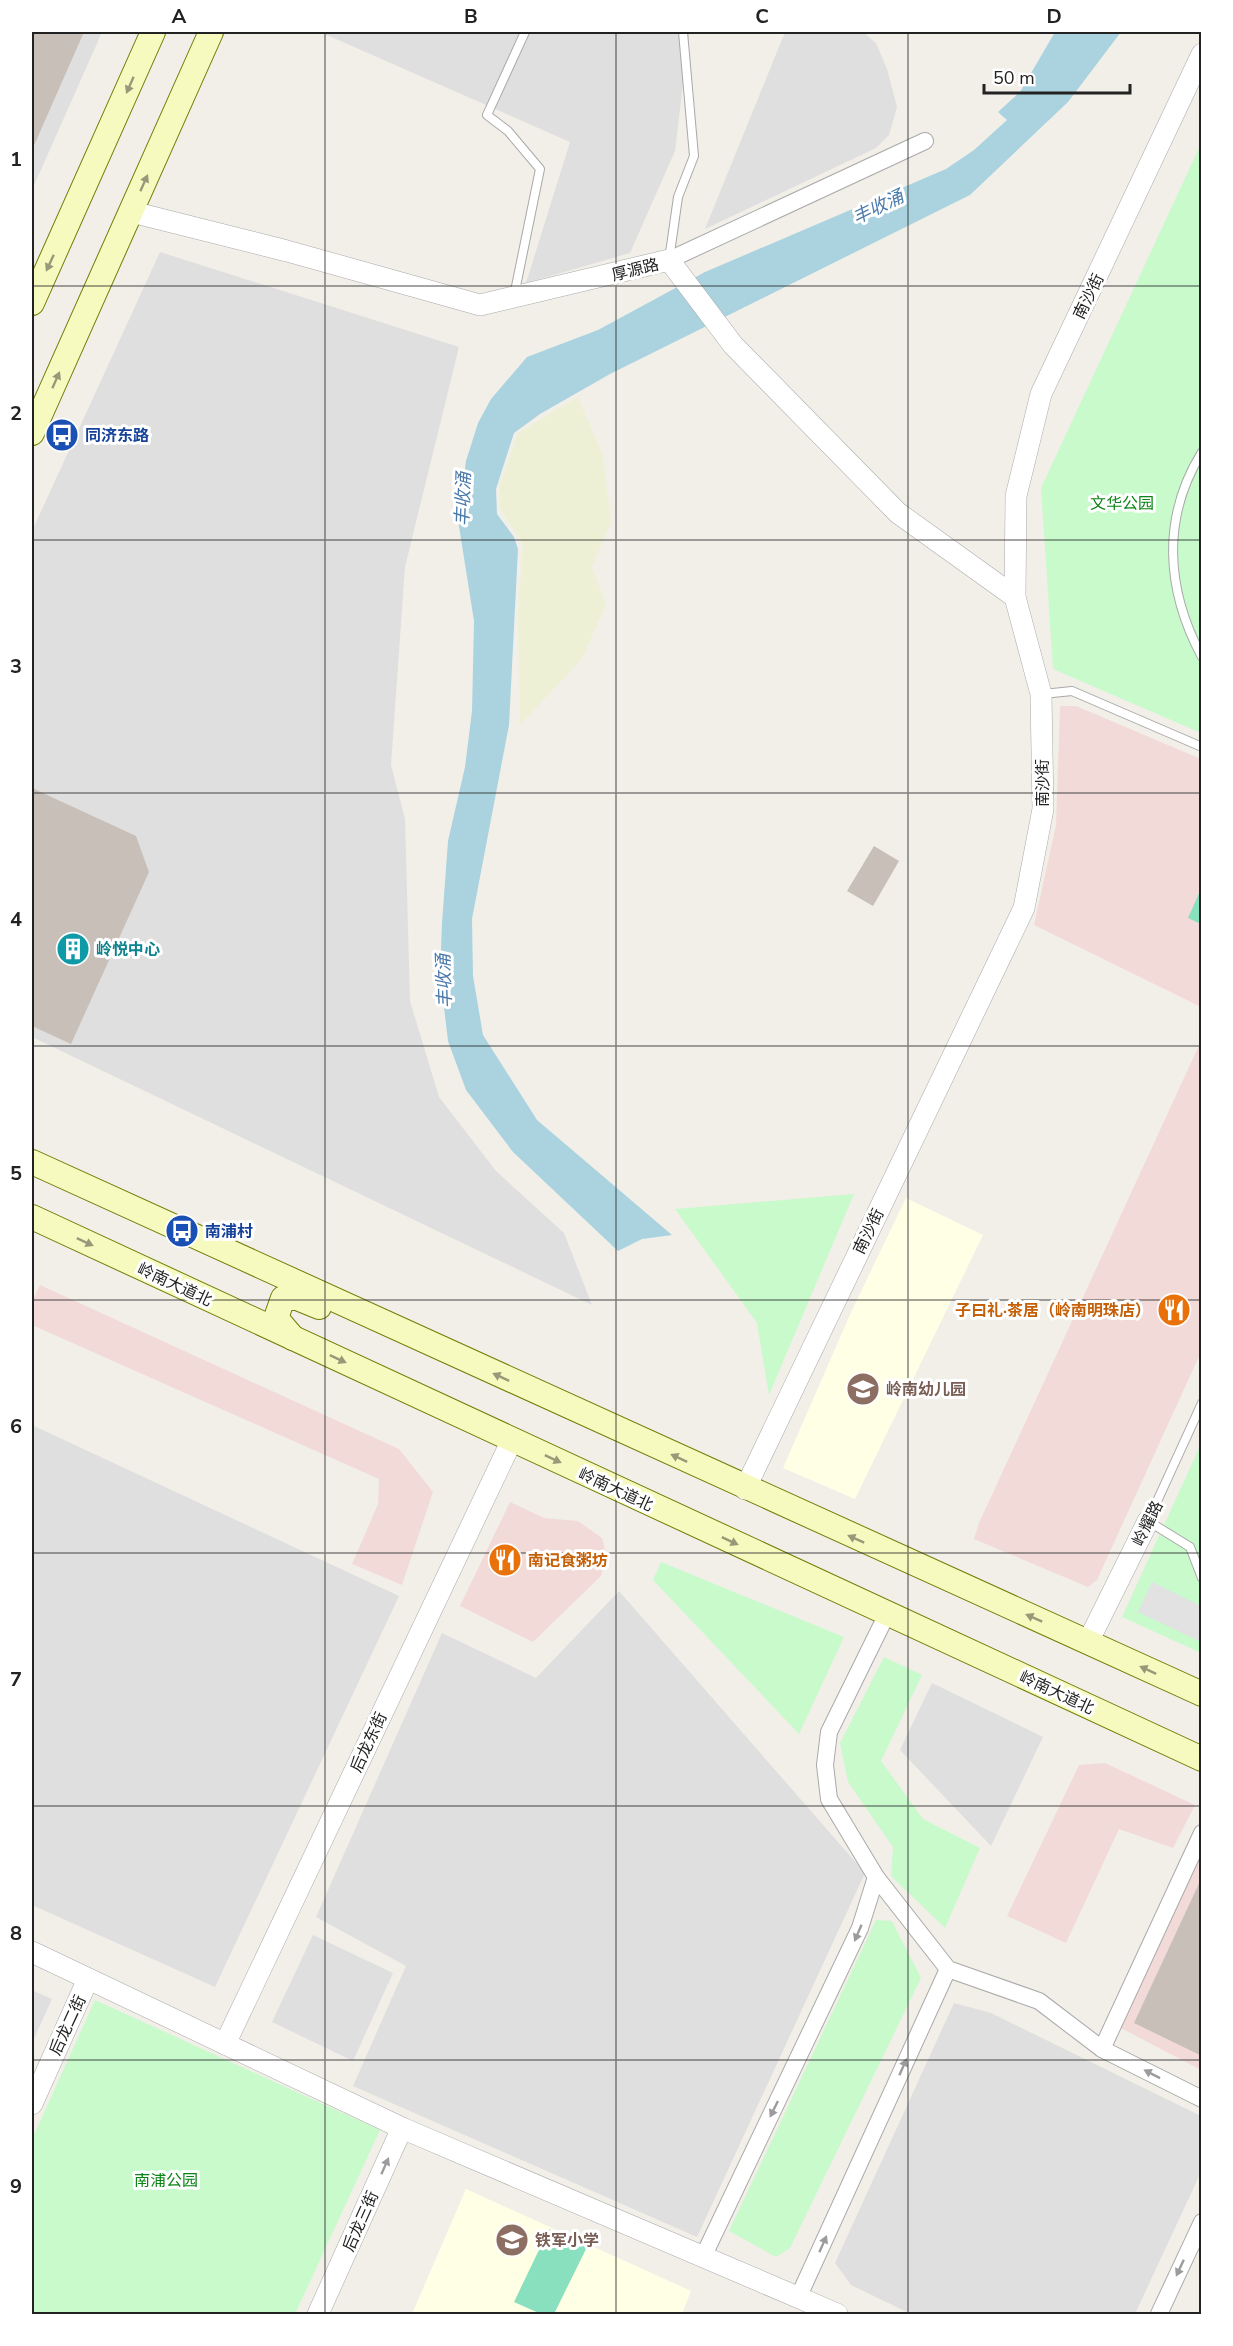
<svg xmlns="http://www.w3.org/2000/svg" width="1233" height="2346" font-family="'Nunito Sans','Noto Sans SC',sans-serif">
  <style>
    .residential { fill: #e0dfdf }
    .commercial { fill: #f2dad9 }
    .education { fill: #ffffe5 }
    .farmland { fill: #eef0d5 }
    .park { fill: #c8facc }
    .pitch { fill: #88e0be }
    .parking { fill: #e2e2e2 }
    .water { fill: #aad3df }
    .building { fill: #c7bfb8 }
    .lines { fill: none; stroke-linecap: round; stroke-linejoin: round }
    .service-casing { stroke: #a9a9a9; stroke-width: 10 }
    .minor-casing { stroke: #a9a9a9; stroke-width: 18 }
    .tertiary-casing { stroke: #a9a9a9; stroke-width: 22 }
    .secondary-casing { stroke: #707d05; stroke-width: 26 }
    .service { stroke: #fff; stroke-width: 8 }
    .minor { stroke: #fff; stroke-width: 16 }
    .tertiary { stroke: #fff; stroke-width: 21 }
    .secondary { stroke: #f7fabf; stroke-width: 24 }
    .oneway { fill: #979978 }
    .oneway2 { fill: #9c9c9c }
    .grid { fill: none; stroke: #222; stroke-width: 1.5; stroke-opacity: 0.55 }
    .labels { text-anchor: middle; stroke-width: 6; stroke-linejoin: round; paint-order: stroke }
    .street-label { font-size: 16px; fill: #222; stroke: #fff }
    .transit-label { font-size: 16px; font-weight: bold; fill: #164399; stroke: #fff; text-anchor: start }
    .park-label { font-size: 16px; fill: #0c8416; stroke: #fff }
    .culture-label { font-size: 16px; font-weight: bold; fill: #0d838f; stroke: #fff; text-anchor: start }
    .food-label { font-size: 16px; font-weight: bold; fill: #c56008; stroke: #fff; text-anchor: end }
    .education-label { font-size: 16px; font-weight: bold; fill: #785e54; stroke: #fff; text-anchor: start }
    .water-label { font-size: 18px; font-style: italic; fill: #4a7aab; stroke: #fff }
    .neatline { fill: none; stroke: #222; stroke-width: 2 }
    .grid-label { font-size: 20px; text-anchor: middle; font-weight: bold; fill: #222 }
  </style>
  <rect width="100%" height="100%" fill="#f2efe9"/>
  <!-- residential -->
  <g class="residential">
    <polygon points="32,32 102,32 32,190"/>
    <polygon points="320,32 689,32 675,151 630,253 526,283 570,142"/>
    <polygon points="785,32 863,32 876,43 887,69 897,107 889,135 876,148 705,229"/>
    <polygon points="160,252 459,347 405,567 391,765 405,819 410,1001 439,1097 496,1171 564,1233 592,1305 32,1037 32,531"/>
    <polygon points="32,1425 399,1596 215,1987 32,1905"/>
    <polygon points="619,1591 865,1873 697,2237 353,2086 406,1966 316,1917 442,1633 536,1678"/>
    <polygon points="932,1683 1043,1737 991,1846 900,1750"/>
    <polygon points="313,1935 393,1973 353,2061 272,2022"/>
    <polygon points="32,1990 52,1999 32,2043"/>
    <polygon points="954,2003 991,2013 1201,2116 1201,2172 1135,2314 911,2314 851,2285 835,2263"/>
  </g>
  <!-- commercial -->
  <g class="commercial">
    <polygon points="1060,706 1076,706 1201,759 1201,1007 1034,925 1056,825"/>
    <polygon points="1201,1041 1201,1352 1097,1580 1088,1587 974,1539 979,1523"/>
    <polygon points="40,1285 399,1449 433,1492 402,1585 352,1564 378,1504 379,1479 32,1325 32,1302"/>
    <polygon points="510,1502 544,1518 578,1521 602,1538 606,1553 601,1576 533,1642 460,1606"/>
    <polygon points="1105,1763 1195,1805 1173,1848 1119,1829 1066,1943 1007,1916 1079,1765"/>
    <polygon points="1201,1855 1201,2070 1119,2027"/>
  </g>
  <!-- education -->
  <g class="education">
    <polygon points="906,1198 983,1235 855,1499 783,1468 852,1310"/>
    <polygon points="466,2189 691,2291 682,2314 412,2314"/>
  </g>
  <!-- farmland -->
  <polygon class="farmland" points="578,397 603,456 611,522 592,567 606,604 582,659 520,725 518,613 523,544 500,509 500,485 518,433"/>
  <!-- park -->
  <g class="park">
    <polygon points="1201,144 1201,733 1053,669 1041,488"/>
    <polygon points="854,1194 769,1395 757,1323 675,1209"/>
    <polygon points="1201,1444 1201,1653 1122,1617"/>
    <polygon points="661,1562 844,1637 799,1734 653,1580"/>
    <polygon points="884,1657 922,1675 881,1761 923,1819 980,1848 945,1928 891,1876 893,1847 848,1782 840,1743"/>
    <polygon points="876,1920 892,1921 921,1978 790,2248 776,2257 729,2231"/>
    <polygon points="95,2000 380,2130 295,2314 32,2314 32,2139"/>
  </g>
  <!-- pitch -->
  <g class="pitch">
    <polygon points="1201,889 1202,924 1201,924 1188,918"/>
    <polygon points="549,2229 587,2247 554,2314 541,2314 514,2302"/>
  </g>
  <!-- parking -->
  <polygon class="parking" points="1152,1582 1201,1606 1201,1642 1138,1612"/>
  <!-- water -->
  <polygon class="water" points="1055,32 1121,32 1068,102 970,195 610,374 540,414 514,433 496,489 497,514 514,537 518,549 509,725 472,919 473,976 483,1035 537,1120 672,1235 642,1239 618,1251 513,1152 466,1090 448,1041 440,973 442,923 448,841 465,767 472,711 474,621 458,520 466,461 478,423 491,399 527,357 598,330 705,272 946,169 974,150 1007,120 998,112 1020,92"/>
  <!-- building -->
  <g class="building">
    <polygon points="32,32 84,32 32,150"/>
    <polygon points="32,788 136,836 149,872 71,1044 32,1026"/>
    <polygon points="874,846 899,861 873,906 847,891"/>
    <polygon points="1202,1877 1202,2056 1134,2023"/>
  </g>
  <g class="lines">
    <defs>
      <g id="service">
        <polyline points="669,260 678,197 694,156 683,32"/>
        <polyline points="514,296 540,169 508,131 487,115 525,32"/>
        <path d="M 1202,452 C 1161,518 1166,590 1202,657"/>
        <polyline points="1043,694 1072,691 1202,747"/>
        <polyline points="1202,1403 1148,1521 1190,1547 1202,1578"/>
      </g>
      <g id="minor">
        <polyline points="669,260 925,141"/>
        <polyline points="887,1614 829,1732 825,1765 829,1799 876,1877 948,1969 1039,2001 1102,2049 1202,2099"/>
        <polyline points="1102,2049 1202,1833"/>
        <polyline points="703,2257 860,1928 876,1877"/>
        <polyline points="798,2298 948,1969"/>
        <polyline points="1159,2314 1202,2222"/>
      </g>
      <g id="tertiary">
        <polyline points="132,212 287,251 480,305 669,260 733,345 898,513 1015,597"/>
        <polyline points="745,1489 1024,908 1043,809 1041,694 1015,597 1016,496 1041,394 1202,54"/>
        <polyline points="1088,1642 1148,1521"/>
        <polyline points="32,1952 402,2128 837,2314"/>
        <polyline points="225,2044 512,1440"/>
        <polyline points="32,2104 88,1979"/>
        <polyline points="318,2314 402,2128"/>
      </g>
      <g id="secondary">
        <polyline points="32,303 153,32"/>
        <polyline points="32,433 211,32"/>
        <polyline points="32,1162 1202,1694"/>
        <polyline points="32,1217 1202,1759"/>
        <polyline points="293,1338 276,1318 283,1298 297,1298 319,1307"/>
      </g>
    </defs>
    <!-- service casing -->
    <use href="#service" class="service-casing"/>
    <!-- minor casing -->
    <use href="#minor" class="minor-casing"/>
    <!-- tertiary casing -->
    <use href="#tertiary" class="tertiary-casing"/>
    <!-- secondary casing -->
    <use href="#secondary" class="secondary-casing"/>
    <!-- service -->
    <use href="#service" class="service"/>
    <!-- minor -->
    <use href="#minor" class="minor"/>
    <!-- tertiary -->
    <use href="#tertiary" class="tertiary"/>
    <!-- secondary -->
    <use href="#secondary" class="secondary"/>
  </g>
  <!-- one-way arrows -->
  <defs><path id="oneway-solid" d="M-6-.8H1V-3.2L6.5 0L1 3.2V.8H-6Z" transform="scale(1.5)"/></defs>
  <g class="oneway">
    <use href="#oneway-solid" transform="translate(130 85) rotate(114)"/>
    <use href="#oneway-solid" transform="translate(144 183) rotate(-66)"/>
    <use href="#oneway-solid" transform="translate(50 263) rotate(115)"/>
    <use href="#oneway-solid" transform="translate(56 380) rotate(-66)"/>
    <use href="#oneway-solid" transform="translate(85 1242) rotate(25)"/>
    <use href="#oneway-solid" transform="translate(338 1359) rotate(25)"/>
    <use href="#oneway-solid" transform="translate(501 1377) rotate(-155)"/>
    <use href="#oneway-solid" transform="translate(679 1458) rotate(-155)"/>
    <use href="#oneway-solid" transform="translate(553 1459) rotate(25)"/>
    <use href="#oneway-solid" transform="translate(856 1539) rotate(-156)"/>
    <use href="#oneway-solid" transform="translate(730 1541) rotate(25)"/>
    <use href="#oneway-solid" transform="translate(1034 1618) rotate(-156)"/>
    <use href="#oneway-solid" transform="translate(1148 1670) rotate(-155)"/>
  </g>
  <g class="oneway2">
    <use href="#oneway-solid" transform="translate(858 1933) rotate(113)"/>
    <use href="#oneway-solid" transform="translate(903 2067) rotate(-66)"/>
    <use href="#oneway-solid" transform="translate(1152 2074) rotate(-153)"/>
    <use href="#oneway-solid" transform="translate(774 2109) rotate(116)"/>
    <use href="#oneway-solid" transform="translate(385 2166) rotate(-66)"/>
    <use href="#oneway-solid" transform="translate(823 2244) rotate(-66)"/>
    <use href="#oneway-solid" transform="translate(1180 2268) rotate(115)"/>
  </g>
  <!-- grid -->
  <path class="grid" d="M 325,32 L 325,2314M 616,32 L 616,2314M 908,32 L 908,2314M 32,286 L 1202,286M 32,540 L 1202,540M 32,793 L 1202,793M 32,1046 L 1202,1046M 32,1300 L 1202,1300M 32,1553 L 1202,1553M 32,1806 L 1202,1806M 32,2060 L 1202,2060"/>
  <!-- icons -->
  <defs>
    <symbol id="bus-disc" viewBox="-11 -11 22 22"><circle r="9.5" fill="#1a4fb4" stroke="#fff"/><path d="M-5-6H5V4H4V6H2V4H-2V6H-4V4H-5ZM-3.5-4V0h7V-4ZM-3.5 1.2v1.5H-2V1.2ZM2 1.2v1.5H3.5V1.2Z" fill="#fff"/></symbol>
    <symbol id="building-disc" viewBox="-11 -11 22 22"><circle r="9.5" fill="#0f9aa8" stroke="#fff"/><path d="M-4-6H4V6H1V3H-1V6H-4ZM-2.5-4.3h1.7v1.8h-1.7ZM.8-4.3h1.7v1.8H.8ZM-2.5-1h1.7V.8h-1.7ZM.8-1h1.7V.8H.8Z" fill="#fff"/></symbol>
    <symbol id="restaurant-disc" viewBox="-11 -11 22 22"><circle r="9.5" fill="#e8710a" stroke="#fff"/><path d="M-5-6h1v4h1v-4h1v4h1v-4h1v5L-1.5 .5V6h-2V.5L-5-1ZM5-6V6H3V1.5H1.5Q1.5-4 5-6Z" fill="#fff"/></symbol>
    <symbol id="school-disc" viewBox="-11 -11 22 22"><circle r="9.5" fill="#8d6e63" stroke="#fff"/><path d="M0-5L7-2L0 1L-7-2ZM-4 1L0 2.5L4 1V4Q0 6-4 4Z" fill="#fff"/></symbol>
  </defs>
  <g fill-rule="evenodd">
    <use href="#bus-disc" x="43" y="416" width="38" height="38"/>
    <use href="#building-disc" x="54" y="930" width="38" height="38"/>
    <use href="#bus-disc" x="163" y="1212" width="38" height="38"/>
    <use href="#restaurant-disc" x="1155" y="1291" width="38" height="38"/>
    <use href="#school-disc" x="844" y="1370" width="38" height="38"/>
    <use href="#restaurant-disc" x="486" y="1541" width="38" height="38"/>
    <use href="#school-disc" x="493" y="2221" width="38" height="38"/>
  </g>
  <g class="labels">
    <!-- street labels -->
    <g class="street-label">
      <text transform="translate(635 269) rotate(-14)" y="6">厚源路</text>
      <text transform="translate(1088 296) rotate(-64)" y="6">南沙街</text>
      <text transform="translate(1042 783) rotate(-90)" y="6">南沙街</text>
      <text transform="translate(868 1231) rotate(-64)" y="6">南沙街</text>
      <text transform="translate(175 1284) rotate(25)" y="6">岭南大道北</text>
      <text transform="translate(616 1489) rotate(25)" y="6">岭南大道北</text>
      <text transform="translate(1147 1523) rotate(-64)" y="6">岭耀路</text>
      <text transform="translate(1057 1692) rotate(25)" y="6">岭南大道北</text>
      <text transform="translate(368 1742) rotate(-65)" y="6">后龙东街</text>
      <text transform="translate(67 2025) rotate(-65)" y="6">后龙二街</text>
      <text transform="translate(360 2221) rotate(-66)" y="6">后龙三街</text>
    </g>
    <!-- transit labels -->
    <g class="transit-label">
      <text x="85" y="441">同济东路</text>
      <text x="205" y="1237">南浦村</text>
    </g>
    <!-- park labels -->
    <g class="park-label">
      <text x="1122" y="509">文华公园</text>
      <text x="166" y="2186">南浦公园</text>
    </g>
    <!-- culture labels -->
    <g class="culture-label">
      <text x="96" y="955">岭悦中心</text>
    </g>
    <!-- food labels -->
    <g class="food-label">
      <text x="1151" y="1316">子曰礼·茶居（岭南明珠店）</text>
      <text x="528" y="1566" text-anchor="start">南记食粥坊</text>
    </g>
    <!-- education labels -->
    <g class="education-label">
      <text x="886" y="1395">岭南幼儿园</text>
      <text x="535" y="2246">铁军小学</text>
    </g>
    <!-- water labels -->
    <g class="water-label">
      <text transform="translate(878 207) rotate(-26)" y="6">丰收涌</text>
      <text transform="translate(463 499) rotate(-88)" y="6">丰收涌</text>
      <text transform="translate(444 981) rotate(-92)" y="6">丰收涌</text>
    </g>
  </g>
  <!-- border -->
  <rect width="1233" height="2346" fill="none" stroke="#ffffff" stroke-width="66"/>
  <!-- scale -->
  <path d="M984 84v9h146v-9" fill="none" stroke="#222222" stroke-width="3"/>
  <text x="993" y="84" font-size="18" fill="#222222" stroke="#ffffff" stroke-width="4.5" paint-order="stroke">50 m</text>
  <rect x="33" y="33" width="1167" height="2280" class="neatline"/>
  <g class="grid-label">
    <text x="179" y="23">A</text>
    <text x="471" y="23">B</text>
    <text x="762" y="23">C</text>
    <text x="1054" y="23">D</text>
    <text x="16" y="166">1</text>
    <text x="16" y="420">2</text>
    <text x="16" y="673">3</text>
    <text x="16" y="926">4</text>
    <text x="16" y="1180">5</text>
    <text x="16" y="1433">6</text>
    <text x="16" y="1686">7</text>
    <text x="16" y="1940">8</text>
    <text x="16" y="2193">9</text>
  </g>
</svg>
